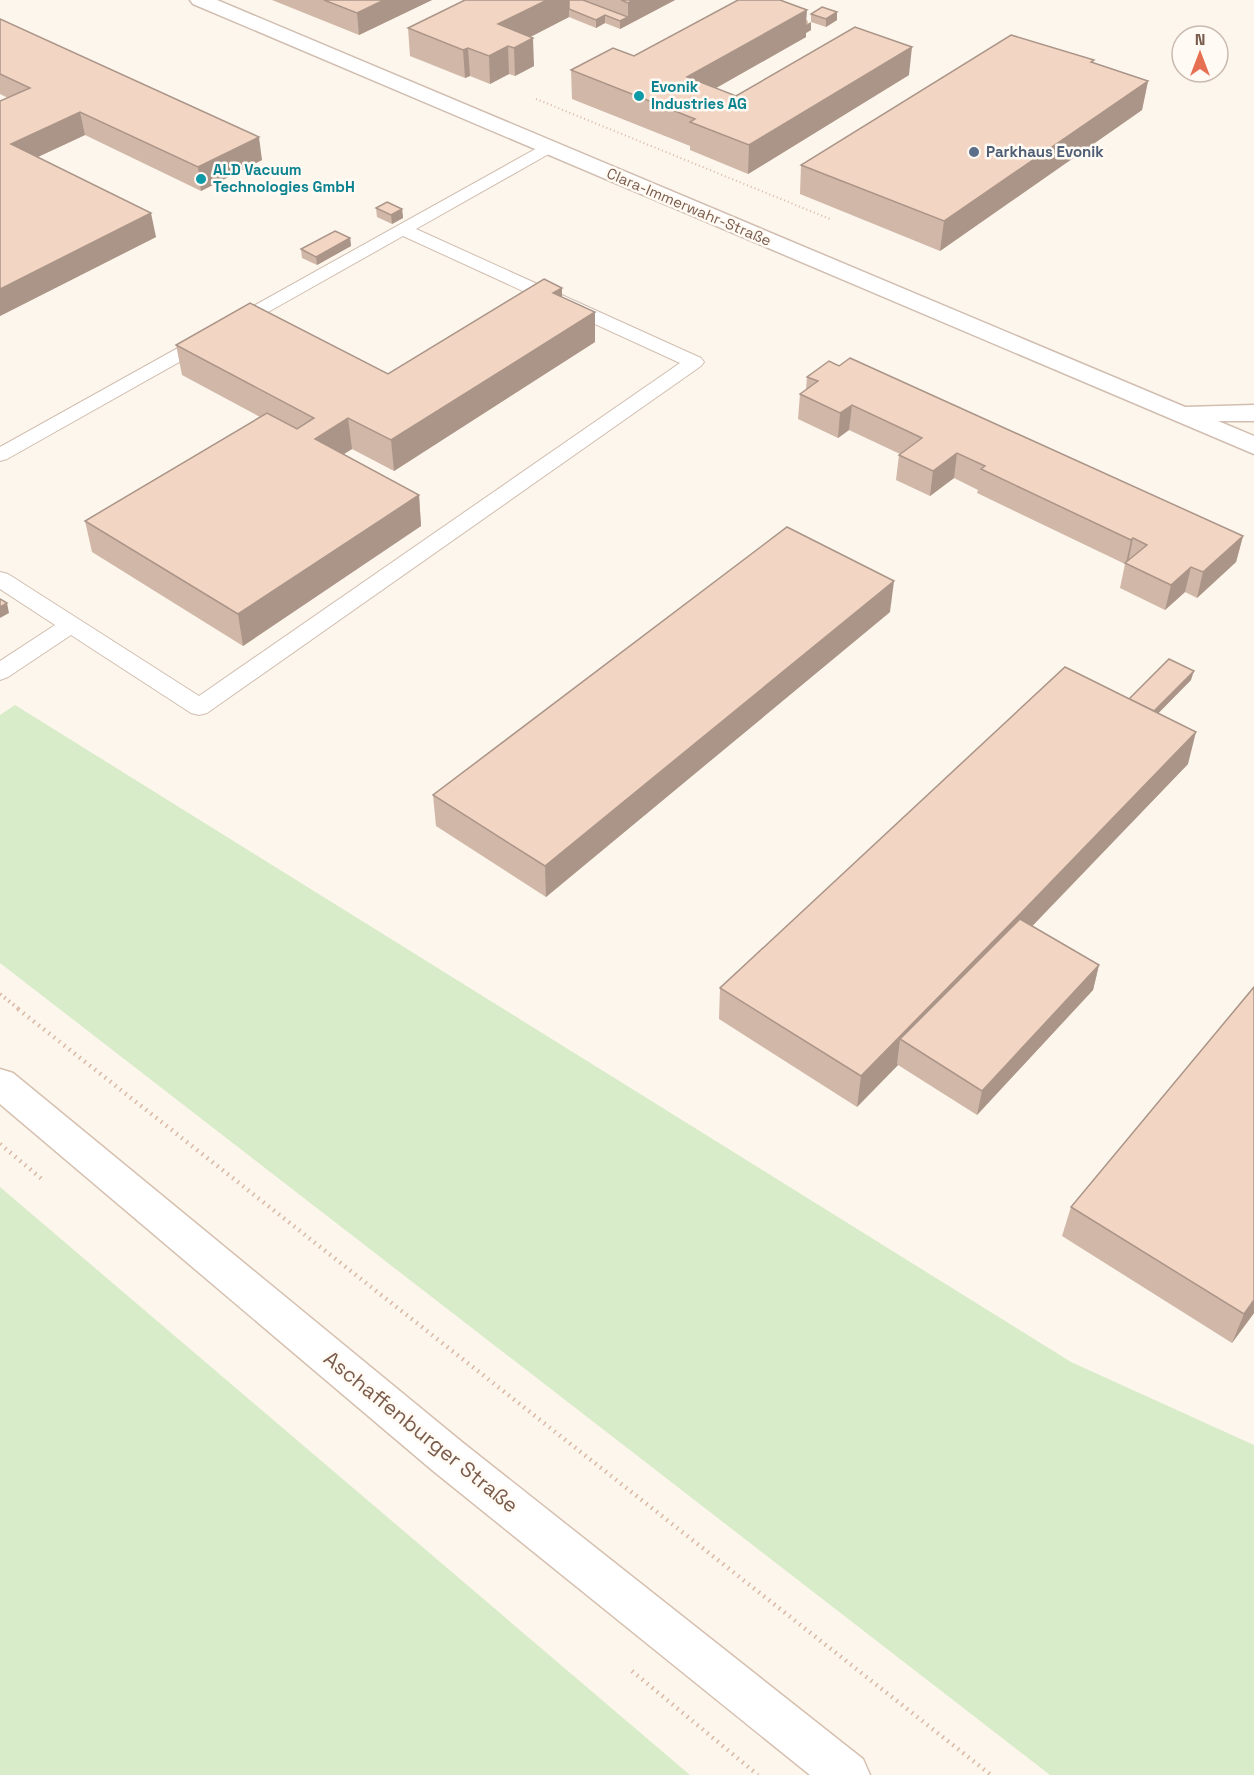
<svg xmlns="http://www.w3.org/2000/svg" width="1254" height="1775" font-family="'Space Grotesk',sans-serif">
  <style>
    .green { fill: #d8ecc9 }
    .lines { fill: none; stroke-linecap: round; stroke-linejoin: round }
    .service-casing { stroke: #d1beb0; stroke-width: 2 }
    .minor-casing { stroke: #d1beb0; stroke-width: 3 }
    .secondary-casing { stroke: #d6c0b0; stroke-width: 3 }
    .path-far2 { stroke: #d9b8a5; stroke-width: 2; stroke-dasharray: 1 3; stroke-linecap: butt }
    .path-far1 { stroke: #d9b8a5; stroke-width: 4; stroke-dasharray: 1.5 4; stroke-linecap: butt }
    .path { stroke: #d9b8a5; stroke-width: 4.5; stroke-dasharray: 1.5 5; stroke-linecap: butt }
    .service { fill: #fff; fill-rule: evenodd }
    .minor { fill: #fff; fill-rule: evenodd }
    .secondary { fill: #fff; fill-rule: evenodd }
    .wall { fill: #d1b7a8 }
    .shaded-wall { fill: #aa9588 }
    .building { fill: #f3d5c3; stroke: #aa9588; stroke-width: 1.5 }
    .culture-dot { fill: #0f9aa8; stroke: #fffaf3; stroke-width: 2 }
    .service-dot { fill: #5c6f8a; stroke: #fffaf3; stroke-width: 2 }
    .labels { text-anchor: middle; stroke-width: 5; stroke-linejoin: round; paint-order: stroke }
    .far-culture-label { font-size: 15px; font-weight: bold; fill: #0d838f; stroke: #fffaf3; text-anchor: start }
    .far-service-label { font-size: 15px; font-weight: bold; fill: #4e5e75; stroke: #fffaf3; text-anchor: start }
    .far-street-label { font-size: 15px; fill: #7a5c4d; stroke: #fffaf3 }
    .near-street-label { font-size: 21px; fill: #7a5c4d; stroke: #fffaf3 }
  </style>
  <rect width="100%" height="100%" fill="#fdf6ec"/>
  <!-- green -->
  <g class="green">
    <polygon points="15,705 1071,1362 1254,1445 1254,1775 1050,1775 0,963 0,715"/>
    <polygon points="0,1187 690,1775 0,1775"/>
  </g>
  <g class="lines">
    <defs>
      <polygon id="service" points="548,142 554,143 556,147 554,151 416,229 701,358 704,362 701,366 207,713 199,715 191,713 71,635 8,677 0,680 0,661 55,625 0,589 0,572 8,574 199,696 680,363 403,236 7,459 0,461 0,447"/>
      <polygon id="minor" points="190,0 217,0 1185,407 1254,405 1254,421 1218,421 1254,436 1254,454 193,4"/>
      <polygon id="secondary" points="0,1069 13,1073 462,1442 863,1759 870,1775 810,1775 432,1470 0,1104"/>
    </defs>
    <!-- service casing -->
    <use href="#service" class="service-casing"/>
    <!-- minor casing -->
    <use href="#minor" class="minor-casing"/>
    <!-- secondary casing -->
    <use href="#secondary" class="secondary-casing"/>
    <!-- path-far2 -->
    <polyline class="path-far2" points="536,99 830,219"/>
    <!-- path-far1 -->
    <polyline class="path-far1" points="0,994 20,1010"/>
    <!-- path -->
    <g class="path">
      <polyline points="18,1009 991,1775"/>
      <polyline points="0,1144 43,1180"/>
      <polyline points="632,1671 758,1775"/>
    </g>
    <!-- service -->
    <use href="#service" class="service"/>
    <!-- minor -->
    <use href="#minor" class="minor"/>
    <!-- secondary -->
    <use href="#secondary" class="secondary"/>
  </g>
  <!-- wall -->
  <g class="wall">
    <polygon points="272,0 432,0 359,35"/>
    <polygon points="465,0 675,0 620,29 605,23 596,28 569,17 530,37 534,66 515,76 509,74 490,84 470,76 465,78 410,56 408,28"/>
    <polygon points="837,12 837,20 826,27 811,22 811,14"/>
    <polygon points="0,19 262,160 201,191 85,135 38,157 156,237 0,316 8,98 0,94"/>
    <polygon points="807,20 811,30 806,33 806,37 716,88 736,96 909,75 748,174 690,150 690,146 572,99 571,70 634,56"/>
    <polygon points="1094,60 1093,63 1148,81 1142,110 940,251 800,194 801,165"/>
    <polygon points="376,208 402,209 403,218 392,224 377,217"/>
    <polygon points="350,238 351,246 317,265 302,258 301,249"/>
    <polygon points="562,297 595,312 595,342 394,471 352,449 343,454 419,495 421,526 243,646 92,552 85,521 260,417 182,375 176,345 388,374"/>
    <polygon points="839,366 1243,536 1236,562 1197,598 1185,592 1165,610 1120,588 1125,564 977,493 978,490 954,478 930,496 896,480 899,455 900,454 849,430 838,438 798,419 800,394 806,390 807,377"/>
    <polygon points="890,612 546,897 436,826 433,795"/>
    <polygon points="1191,680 1158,713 1188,764 1032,926 1099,965 1093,990 977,1115 898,1065 857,1107 719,1019 720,988 1129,699"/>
    <polygon points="1254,987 1254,1313 1232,1343 1062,1236 1071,1207"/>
  </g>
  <!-- shaded-wall -->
  <g class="shaded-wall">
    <polygon points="384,0 432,0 359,35 357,13"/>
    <polygon points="547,0 569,0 569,17 511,47 508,46 509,74 490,84 489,56 498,24"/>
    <polygon points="633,0 675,0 620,29 620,21 628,17 628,3"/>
    <polygon points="807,10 806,25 811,22 811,30 806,33 806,37 686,105 687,77"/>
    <polygon points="837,12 837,20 826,27 826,19"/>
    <polygon points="605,15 605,23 596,28 596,20"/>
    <polygon points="533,38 534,66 515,76 514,48"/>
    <polygon points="912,47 909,75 748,174 749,145"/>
    <polygon points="468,48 470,76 465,78 463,50"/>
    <polygon points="1148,81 1142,110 940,251 944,221"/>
    <polygon points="80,112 85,135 16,167 11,144"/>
    <polygon points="259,137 262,160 201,191 198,167"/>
    <polygon points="402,209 403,218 392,224 391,215"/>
    <polygon points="151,213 156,237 0,316 0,289"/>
    <polygon points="350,238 351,246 317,265 316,257"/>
    <polygon points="562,288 562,318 553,293"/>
    <polygon points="595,312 595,342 394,471 391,440"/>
    <polygon points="852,405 849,430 838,438 840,413"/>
    <polygon points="348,418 352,449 319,470 315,439"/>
    <polygon points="957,453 954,478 930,496 933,471"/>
    <polygon points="419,495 421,526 243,646 238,614"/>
    <polygon points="1243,536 1236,562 1197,598 1203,572"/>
    <polygon points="1133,538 1128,563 1126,563 1131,540"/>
    <polygon points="1191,567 1185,592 1165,610 1171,585"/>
    <polygon points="894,581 890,612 546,897 545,866"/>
    <polygon points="7,603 9,613 0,618 0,607"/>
    <polygon points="1194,671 1191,680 1135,737 1137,727"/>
    <polygon points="1196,732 1188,764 1015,944 900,1039 897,1064 898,1065 857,1107 861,1076"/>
    <polygon points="1099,965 1093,990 977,1115 982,1091"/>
    <polygon points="1254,1300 1254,1313 1232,1343 1244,1314"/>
  </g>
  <!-- building -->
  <g class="building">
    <polygon points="324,0 384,0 357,13"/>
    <polygon points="465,0 547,0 498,24 533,38 514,48 508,46 489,56 468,48 463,50 408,28"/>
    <polygon points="569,0 583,0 628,17 620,21 605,15 596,20 569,9"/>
    <polygon points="621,0 633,0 628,3"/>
    <polygon points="738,0 780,0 807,10 687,77 736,96 855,27 912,47 749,145 690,122 695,119 571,70 613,48 634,56"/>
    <polygon points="822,7 837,12 826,19 811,14"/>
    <polygon points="0,19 259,137 198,167 80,112 11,144 151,213 0,289 0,101 30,88 0,74"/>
    <polygon points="1011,35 1094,60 1091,62 1148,81 944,221 801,165"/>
    <polygon points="387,202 402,209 391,215 376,208"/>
    <polygon points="335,231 350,238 316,257 301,249"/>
    <polygon points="544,279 562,288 553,293 595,312 391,440 348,418 315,439 419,495 238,614 85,521 267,413 297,429 314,418 176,345 250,303 388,374"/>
    <polygon points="850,358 1243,536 1203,572 1191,567 1171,585 1125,563 1147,545 1133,538 1131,540 981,469 985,466 957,453 933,471 899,455 922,438 852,405 840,413 800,394 818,381 807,377 829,361 839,366"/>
    <polygon points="787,527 894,581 545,866 433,795"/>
    <polygon points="0,599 7,603 0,607"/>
    <polygon points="1169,659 1194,671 1154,711 1129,699"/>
    <polygon points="1065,667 1196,732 1021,913 861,1076 720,988"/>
    <polygon points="1020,919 1099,965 982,1091 900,1039"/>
    <polygon points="1254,987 1254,1300 1244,1314 1071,1207"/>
  </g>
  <!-- markers -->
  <g class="culture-dot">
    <circle cx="639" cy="96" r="6"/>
    <circle cx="201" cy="179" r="6"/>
  </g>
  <circle class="service-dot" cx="974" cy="152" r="6"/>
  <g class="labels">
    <!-- far-culture labels -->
    <g class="far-culture-label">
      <text x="651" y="92">Evonik<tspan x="651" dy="17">Industries AG</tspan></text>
      <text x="213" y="175">ALD Vacuum<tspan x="213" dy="17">Technologies GmbH</tspan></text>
    </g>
    <!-- far-service labels -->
    <g class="far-service-label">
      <text x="986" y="157">Parkhaus Evonik</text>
    </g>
    <!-- far-street labels -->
    <g class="far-street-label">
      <text transform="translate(689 207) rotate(23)" y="5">Clara-Immerwahr-Straße</text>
    </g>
    <!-- near-street labels -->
    <g class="near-street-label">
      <text transform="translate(421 1432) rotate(39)" y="7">Aschaffenburger Straße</text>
    </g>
  </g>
  <!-- north arrow -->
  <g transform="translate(1200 54)"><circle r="28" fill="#fffaf3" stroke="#cabbb1" stroke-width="1.5"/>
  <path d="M0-4.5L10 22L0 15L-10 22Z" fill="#e76f51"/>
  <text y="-9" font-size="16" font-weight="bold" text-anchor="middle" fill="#7a5c4d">N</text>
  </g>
</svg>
